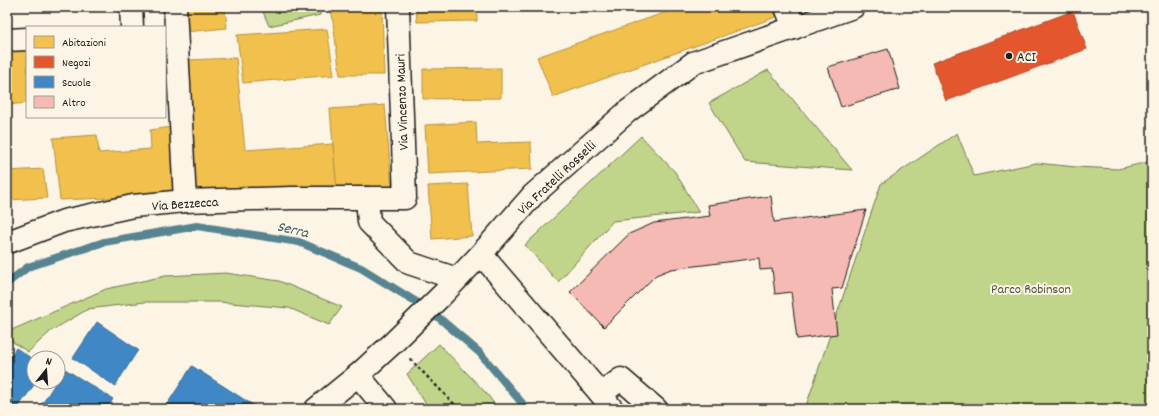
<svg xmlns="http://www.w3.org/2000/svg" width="1159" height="416" font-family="Dekko,sans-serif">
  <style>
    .green { fill: #c1d58a; stroke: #6e7853 }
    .homes { fill: #f2c14e; stroke: #b2903f }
    .shops { fill: #e4572e; stroke: #a84529 }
    .schools { fill: #3f88c5; stroke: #346892 }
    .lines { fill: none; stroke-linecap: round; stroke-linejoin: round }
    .stream { stroke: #578490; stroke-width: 8 }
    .building { fill: #f6bab4; stroke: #1c1c1c }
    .minor-casing { stroke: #1c1c1c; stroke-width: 25 }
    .path { stroke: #1c1c1c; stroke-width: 2.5; stroke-dasharray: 3 3; stroke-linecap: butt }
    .minor { stroke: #fcf5e5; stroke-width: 22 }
    .poi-dot { fill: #1c1c1c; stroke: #fcf5e5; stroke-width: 1.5 }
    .labels { text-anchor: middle; stroke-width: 4; stroke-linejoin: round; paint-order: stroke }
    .poi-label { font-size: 14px; fill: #1c1c1c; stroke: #fcf5e5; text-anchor: start }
    .street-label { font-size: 14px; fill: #1c1c1c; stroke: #fcf5e5 }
    .park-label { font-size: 14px; fill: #4e543d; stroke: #fcf5e5 }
    .water-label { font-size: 15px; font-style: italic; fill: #3e5960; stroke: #fcf5e5 }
  </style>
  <rect width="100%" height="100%" fill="#fcf5e5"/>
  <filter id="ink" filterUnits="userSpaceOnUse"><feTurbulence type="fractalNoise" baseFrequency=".025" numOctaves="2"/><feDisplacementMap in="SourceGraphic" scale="8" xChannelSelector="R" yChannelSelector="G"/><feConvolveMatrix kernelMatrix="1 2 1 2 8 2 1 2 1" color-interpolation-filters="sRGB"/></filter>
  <g filter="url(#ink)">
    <!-- green -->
    <g class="green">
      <polygon points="261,7 319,7 320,15 269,26"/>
      <polygon points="768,70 852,170 745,162 709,103"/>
      <polygon points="957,133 974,176 1036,163 1076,167 1118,169 1152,161 1152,409 805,409 881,184"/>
      <polygon points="641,136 675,172 699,212 613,221 558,282 525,245"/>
      <polygon points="226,273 279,281 342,307 329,325 289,308 219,302 145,302 88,309 51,331 28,352 7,338 7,332 106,289 165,276"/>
      <polygon points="439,344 487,394 498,409 429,409 407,374"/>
    </g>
    <!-- homes -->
    <g class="homes">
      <polygon points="183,7 225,7 227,28 185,32"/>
      <polygon points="331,7 382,7 384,75 340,75"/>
      <polygon points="416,7 477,7 477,21 417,22"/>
      <polygon points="681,7 773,7 776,17 553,97 537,57"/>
      <polygon points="327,29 334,75 243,83 237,35"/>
      <polygon points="27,47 27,103 7,105 7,48"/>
      <polygon points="236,58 245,150 333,144 337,189 195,193 187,60"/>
      <polygon points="501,68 501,98 423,99 423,69"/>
      <polygon points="385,105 392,189 337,192 330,109"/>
      <polygon points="476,122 477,144 531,142 532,169 428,174 425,125"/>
      <polygon points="179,126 184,195 60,200 53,138 97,135 99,153 151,149 150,130"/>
      <polygon points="43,169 47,198 7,200 7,171"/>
      <polygon points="468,184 472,236 432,239 428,186"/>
    </g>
    <!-- shops -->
    <polygon class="shops" points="1073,11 1087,49 946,101 932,63"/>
    <!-- schools -->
    <g class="schools">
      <polygon points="97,322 138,350 115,386 73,358"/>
      <polygon points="16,348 34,360 34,382 36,382 17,409 7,409 7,361"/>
      <polygon points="192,366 259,409 164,409"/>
      <polygon points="65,369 113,399 107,409 39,409 56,382 58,382 58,379"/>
    </g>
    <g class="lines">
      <!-- stream -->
      <polyline class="stream" points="7,283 28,267 104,242 197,226 299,242 361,268 431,311 480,353 527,409"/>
    </g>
    <!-- building -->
    <g class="building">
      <polygon points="888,49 900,89 841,107 828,67"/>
      <polygon points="771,196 774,222 866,210 842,288 832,289 837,334 797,339 791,292 775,294 772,269 760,270 759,258 671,269 656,275 604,327 570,292 629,234 654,223 710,216 708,205"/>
    </g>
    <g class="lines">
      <defs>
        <g id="minor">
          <polyline points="131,7 132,27"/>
          <polyline points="175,7 185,201"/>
          <polyline points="786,7 794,28"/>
          <polyline points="7,40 27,39"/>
          <polyline points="367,198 369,222 409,263 457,279"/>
          <polyline points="7,241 11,241 64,221 133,206 185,201 292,198 405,198 398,7"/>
          <polyline points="481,254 601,394 612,409"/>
          <polyline points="358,375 386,409"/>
          <polyline points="601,394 621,379 656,409"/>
          <polyline points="316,409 358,375 394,342 443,294 481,254 533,195 628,111 693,63 853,7"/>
        </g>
      </defs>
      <!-- minor casing -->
      <use href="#minor" class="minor-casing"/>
      <!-- path -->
      <polyline class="path" points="410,359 459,409"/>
      <!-- minor -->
      <use href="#minor" class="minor"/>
    </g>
  </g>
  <!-- markers -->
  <circle class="poi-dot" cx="1009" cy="56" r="4"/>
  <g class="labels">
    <!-- poi labels -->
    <g class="poi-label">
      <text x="1017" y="61">ACI</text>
    </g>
    <!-- street labels -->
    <g class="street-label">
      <text transform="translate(401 102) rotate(-92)" y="5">Via Vincenzo Mauri</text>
      <text transform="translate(556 177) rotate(-43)" y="5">Via Fratelli Rosselli</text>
      <text transform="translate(185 203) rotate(-4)" y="5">Via Bezzecca</text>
    </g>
    <!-- park labels -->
    <g class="park-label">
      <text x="1031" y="293">Parco Robinson</text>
    </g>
    <!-- water labels -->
    <g class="water-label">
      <text transform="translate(293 229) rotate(13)" y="5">Serra</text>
    </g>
  </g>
  <!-- margin -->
  <rect width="1159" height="416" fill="none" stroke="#fcf5e5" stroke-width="24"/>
  <rect x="12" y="12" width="1135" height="392" fill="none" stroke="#1c1c1c" stroke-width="1.5" filter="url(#ink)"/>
  <!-- legend -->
  <rect x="26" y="26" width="140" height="92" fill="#fcf5e5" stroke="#a29e95"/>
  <rect x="34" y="36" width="20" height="12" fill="#f2c14e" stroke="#a29e95"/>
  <text x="62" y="46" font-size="12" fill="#1c1c1c">Abitazioni</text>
  <rect x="34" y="56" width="20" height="12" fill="#e4572e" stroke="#a29e95"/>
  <text x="62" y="66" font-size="12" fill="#1c1c1c">Negozi</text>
  <rect x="34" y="76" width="20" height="12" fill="#3f88c5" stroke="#a29e95"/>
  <text x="62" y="86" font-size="12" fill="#1c1c1c">Scuole</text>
  <rect x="34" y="96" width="20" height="12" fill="#f6bab4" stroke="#a29e95"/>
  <text x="62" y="106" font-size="12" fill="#1c1c1c">Altro</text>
  <!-- north arrow -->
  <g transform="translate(46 370) rotate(17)"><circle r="19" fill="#fcf5e5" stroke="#a29e95"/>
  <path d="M0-3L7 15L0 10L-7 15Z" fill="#1c1c1c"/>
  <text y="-6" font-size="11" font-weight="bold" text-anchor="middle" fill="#1c1c1c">N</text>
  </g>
</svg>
